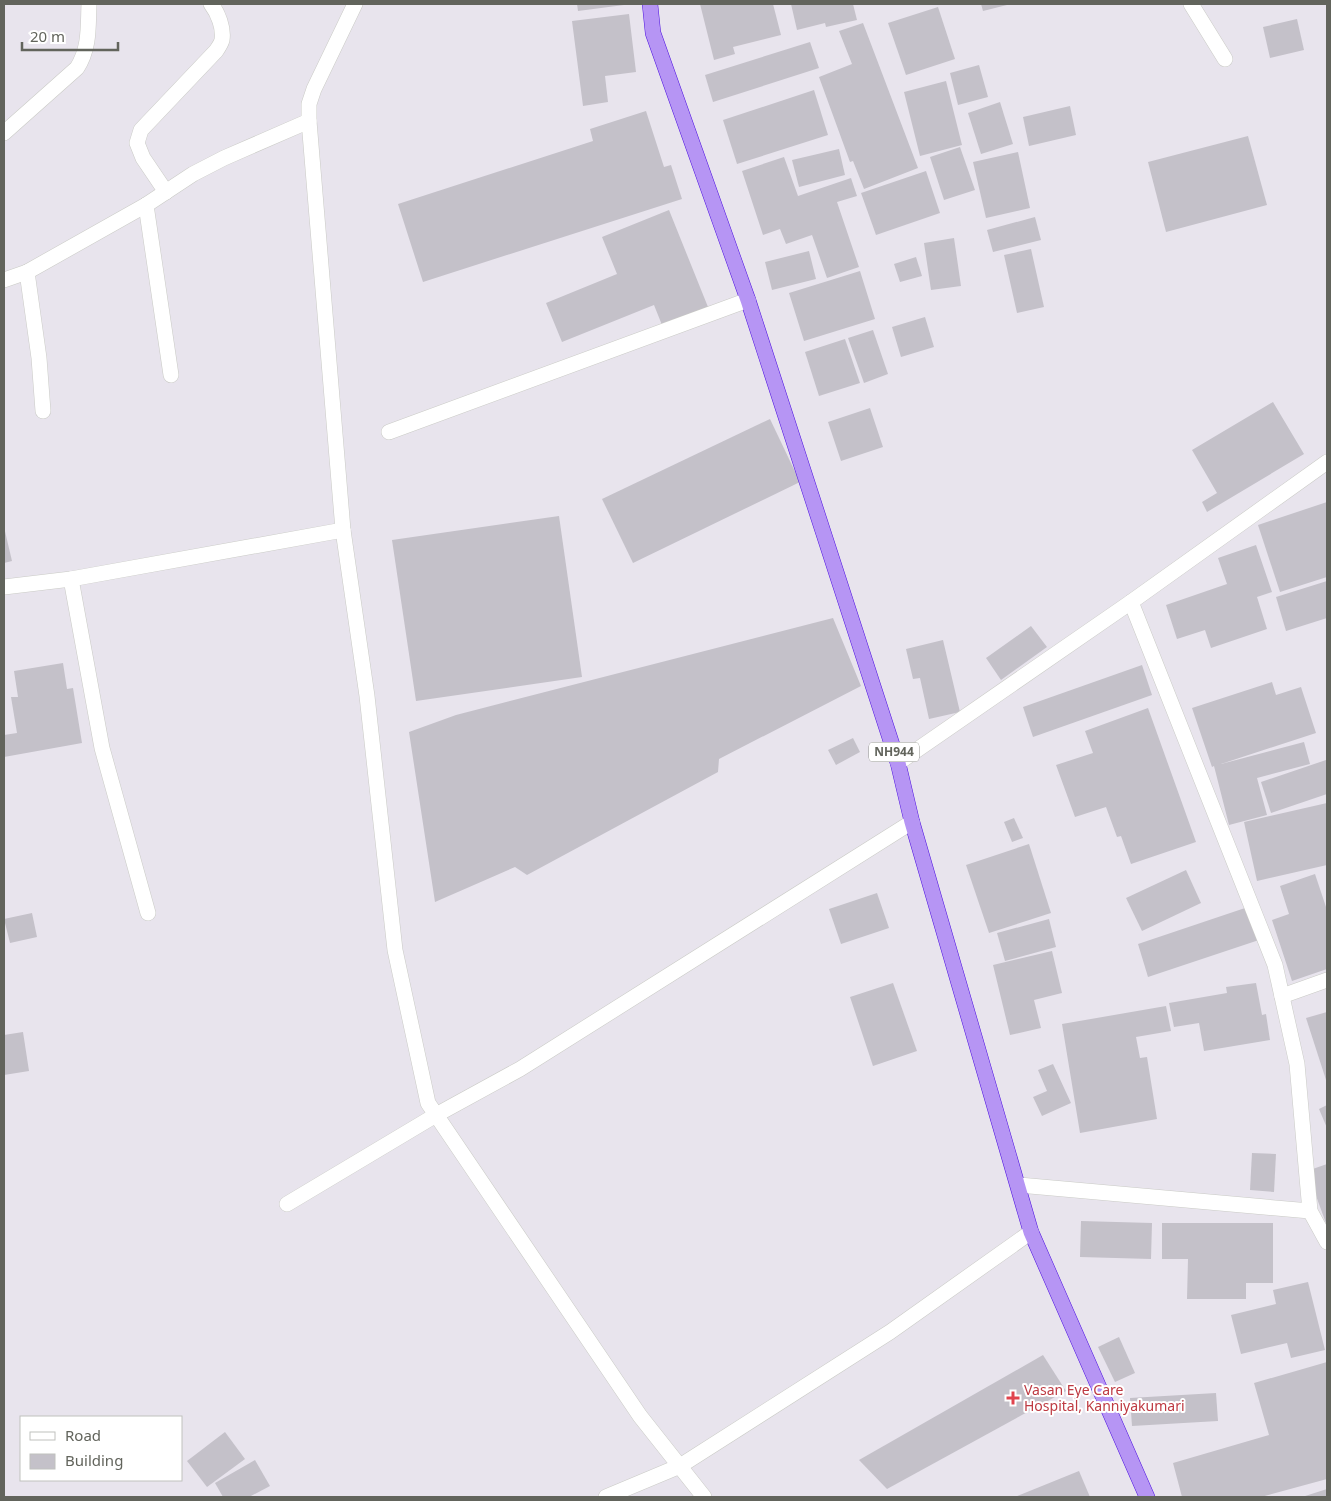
<svg xmlns="http://www.w3.org/2000/svg" width="1331" height="1501" font-family="'Noto Sans',sans-serif">
  <style>
    .building { fill: #c4c1c9 }
    .lines { fill: none; stroke-linecap: round; stroke-linejoin: round }
    .minor-casing { stroke: #cacbc6; stroke-width: 16 }
    .highway-casing { stroke: #4e13df; stroke-width: 16 }
    .minor { stroke: #fff; stroke-width: 15 }
    .highway { stroke: #b695f4; stroke-width: 15 }
    .health-dot { fill: #e0444e; stroke: #fff; stroke-width: 2 }
    .labels { text-anchor: middle; stroke-width: 4; stroke-linejoin: round; paint-order: stroke }
    .shield { fill: #fff; stroke: #91928d; stroke-width: 1 }
    .shield-label { font-size: 12px; font-weight: bold; fill: #62645c }
    .health-label { font-size: 14px; fill: #be3a42; stroke: #fff; text-anchor: start }
  </style>
  <rect width="100%" height="100%" fill="#e8e4ed"/>
  <!-- building -->
  <g class="building">
    <polygon points="577,4 624,4 624,5 578,11"/>
    <polygon points="700,4 773,4 781,35 733,47 735,54 714,60"/>
    <polygon points="791,4 853,4 857,20 826,27 825,23 797,30"/>
    <polygon points="981,4 1011,4 983,11"/>
    <polygon points="938,7 955,59 906,75 888,23"/>
    <polygon points="629,14 636,72 605,76 608,102 583,106 572,21"/>
    <polygon points="1297,19 1304,50 1270,58 1263,27"/>
    <polygon points="863,23 918,168 864,189 853,161 850,162 819,77 852,64 839,31"/>
    <polygon points="810,42 819,68 713,102 705,75"/>
    <polygon points="979,65 988,97 958,105 950,73"/>
    <polygon points="946,81 962,145 920,156 904,92"/>
    <polygon points="814,90 828,135 737,164 723,120"/>
    <polygon points="1000,102 1013,144 981,154 968,113"/>
    <polygon points="1070,106 1076,135 1029,146 1023,117"/>
    <polygon points="646,111 664,167 671,165 682,199 423,282 398,204 593,141 590,129"/>
    <polygon points="1248,136 1267,205 1166,232 1148,162"/>
    <polygon points="960,147 975,190 944,200 930,157"/>
    <polygon points="839,149 845,175 799,187 792,160"/>
    <polygon points="1018,152 1030,208 986,218 973,162"/>
    <polygon points="784,157 798,196 851,178 857,196 837,202 859,267 827,278 812,235 786,244 780,229 763,235 742,171"/>
    <polygon points="926,171 940,213 876,235 861,193"/>
    <polygon points="669,210 708,307 662,325 654,305 562,342 546,303 617,274 602,237"/>
    <polygon points="1035,217 1041,240 993,252 987,230"/>
    <polygon points="954,238 961,286 931,290 924,243"/>
    <polygon points="1031,249 1044,307 1017,313 1004,255"/>
    <polygon points="809,251 816,279 772,290 765,262"/>
    <polygon points="916,257 922,276 900,282 894,264"/>
    <polygon points="860,271 875,319 804,341 789,293"/>
    <polygon points="925,317 934,347 901,357 892,327"/>
    <polygon points="873,330 888,374 864,383 848,338"/>
    <polygon points="845,339 860,383 819,396 805,352"/>
    <polygon points="1273,402 1304,454 1207,512 1202,502 1217,493 1192,450"/>
    <polygon points="870,408 883,447 841,461 828,422"/>
    <polygon points="770,419 800,482 633,563 602,499"/>
    <polygon points="1327,502 1327,577 1280,592 1258,525"/>
    <polygon points="559,516 582,677 416,701 392,540"/>
    <polygon points="4,527 12,561 4,563"/>
    <polygon points="1256,545 1272,592 1257,597 1267,629 1211,648 1205,630 1177,639 1166,605 1227,584 1218,558"/>
    <polygon points="1327,581 1327,618 1286,631 1276,597"/>
    <polygon points="833,618 861,686 719,759 718,772 527,875 515,867 435,902 409,732 456,715"/>
    <polygon points="1031,626 1047,647 1001,680 986,658"/>
    <polygon points="943,640 960,712 929,719 920,678 913,679 906,649"/>
    <polygon points="63,663 67,689 73,688 82,743 4,757 4,735 17,733 11,697 18,697 14,671"/>
    <polygon points="1142,665 1152,695 1033,737 1023,707"/>
    <polygon points="1272,682 1276,695 1301,687 1316,733 1221,764 1304,742 1310,764 1257,778 1267,815 1229,825 1214,766 1212,767 1192,708"/>
    <polygon points="1148,708 1196,842 1131,864 1121,836 1117,837 1106,807 1075,817 1056,765 1093,753 1085,731"/>
    <polygon points="853,738 860,752 836,765 828,750"/>
    <polygon points="1326,760 1327,794 1271,813 1261,782"/>
    <polygon points="1327,803 1327,865 1257,881 1244,822"/>
    <polygon points="1014,818 1023,838 1012,842 1004,822"/>
    <polygon points="1029,844 1051,913 989,933 966,865"/>
    <polygon points="1186,870 1201,903 1142,931 1126,898"/>
    <polygon points="1315,874 1327,910 1327,969 1292,981 1272,920 1289,914 1280,886"/>
    <polygon points="877,893 889,928 841,944 829,909"/>
    <polygon points="1251,906 1262,939 1148,977 1138,944"/>
    <polygon points="32,913 37,937 10,943 4,919"/>
    <polygon points="1049,919 1056,947 1005,961 997,933"/>
    <polygon points="1052,951 1062,993 1034,1000 1041,1028 1010,1035 993,965"/>
    <polygon points="893,983 917,1051 873,1066 850,997"/>
    <polygon points="1256,983 1262,1015 1266,1014 1270,1040 1204,1051 1199,1023 1174,1027 1169,1003 1227,993 1226,987"/>
    <polygon points="1166,1006 1171,1031 1136,1037 1140,1058 1147,1057 1157,1119 1080,1133 1062,1024"/>
    <polygon points="1327,1012 1327,1083 1306,1018"/>
    <polygon points="23,1032 29,1071 4,1075 4,1035"/>
    <polygon points="1053,1064 1071,1103 1042,1116 1033,1097 1047,1091 1038,1070"/>
    <polygon points="1327,1105 1327,1128 1319,1109"/>
    <polygon points="1252,1153 1276,1154 1274,1192 1250,1190"/>
    <polygon points="1327,1164 1327,1226 1307,1171"/>
    <polygon points="1081,1221 1152,1223 1151,1259 1080,1257"/>
    <polygon points="1162,1223 1273,1223 1273,1283 1246,1283 1246,1299 1187,1299 1188,1259 1162,1259"/>
    <polygon points="1308,1282 1325,1350 1291,1358 1287,1343 1241,1354 1231,1315 1276,1304 1273,1290"/>
    <polygon points="1119,1337 1135,1373 1115,1382 1098,1347"/>
    <polygon points="1043,1355 1066,1391 887,1489 859,1460"/>
    <polygon points="1327,1362 1327,1479 1261,1497 1182,1497 1173,1463 1269,1435 1254,1383"/>
    <polygon points="1216,1393 1218,1421 1132,1426 1130,1398"/>
    <polygon points="225,1432 245,1459 207,1487 187,1461"/>
    <polygon points="255,1460 270,1486 249,1497 223,1497 215,1483"/>
    <polygon points="1079,1471 1090,1497 1015,1497"/>
    <polygon points="1327,1489 1327,1497 1302,1497"/>
  </g>
  <g class="lines">
    <defs>
      <g id="minor">
        <polyline points="355,4 314,89 309,104 309,121 343,530 367,696 395,950 428,1103 640,1416 704,1497"/>
        <polyline points="1191,4 1225,59"/>
        <path d="M 4,133 L 77,68 C 90,48 88,26 89,4"/>
        <path d="M 166,192 L 143,158 L 137,143 L 141,130 L 216,51 C 218,48 221,44 222,40 C 224,28 218,13 211,4"/>
        <polyline points="146,205 171,375"/>
        <polyline points="27,272 39,358 43,411"/>
        <polyline points="4,280 27,272 146,205 193,174 224,158 309,121"/>
        <polyline points="389,432 748,300"/>
        <polyline points="71,579 102,748 148,913"/>
        <polyline points="4,587 71,579 343,530"/>
        <polyline points="1131,602 1275,965 1297,1064 1310,1211 1327,1242"/>
        <polyline points="898,763 1131,602 1327,462"/>
        <polyline points="1282,996 1327,980"/>
        <polyline points="1019,1185 1310,1211"/>
        <polyline points="287,1204 436,1115 520,1069 912,822"/>
        <polyline points="606,1497 680,1466 890,1332 1031,1232"/>
      </g>
      <polyline id="highway" points="650,4 653,33 748,300 898,763 912,822 1031,1232 1147,1497"/>
    </defs>
    <!-- minor casing -->
    <use href="#minor" class="minor-casing"/>
    <!-- highway casing -->
    <use href="#highway" class="highway-casing"/>
    <!-- minor -->
    <use href="#minor" class="minor"/>
    <!-- highway -->
    <use href="#highway" class="highway"/>
  </g>
  <!-- markers -->
  <path class="health-dot" d="M1010.5 1390.5h5v5h5v5h-5v5h-5v-5h-5v-5h5z"/>
  <g class="labels">
    <!-- shield labels -->
    <rect class="shield" x="869" y="742.5" width="50" height="19" rx="4"/>
    <g class="shield-label">
      <text x="894" y="756">NH944</text>
    </g>
    <!-- health labels -->
    <g class="health-label">
      <text x="1024" y="1395">Vasan Eye Care<tspan x="1024" dy="16">Hospital, Kanniyakumari</tspan></text>
    </g>
  </g>
  <!-- border -->
  <rect width="1331" height="1501" fill="none" stroke="#62645c" stroke-width="10"/>
  <!-- legend -->
  <rect x="20" y="1416" width="162" height="65" fill="#ffffff" stroke="#c0c1be"/>
  <rect x="30" y="1432" width="25" height="8" fill="#ffffff" stroke="#c0c1be"/>
  <text x="65" y="1441" font-size="15" fill="#62645c">Road</text>
  <rect x="30" y="1454" width="25" height="15" fill="#c4c1c9" stroke="#c0c1be"/>
  <text x="65" y="1466" font-size="15" fill="#62645c">Building</text>
  <!-- scale -->
  <path d="M22 42v8h96v-8" fill="none" stroke="#62645c" stroke-width="2.5"/>
  <text x="30" y="42" font-size="15" fill="#62645c" stroke="#ffffff" stroke-width="4" paint-order="stroke">20 m</text>
</svg>
